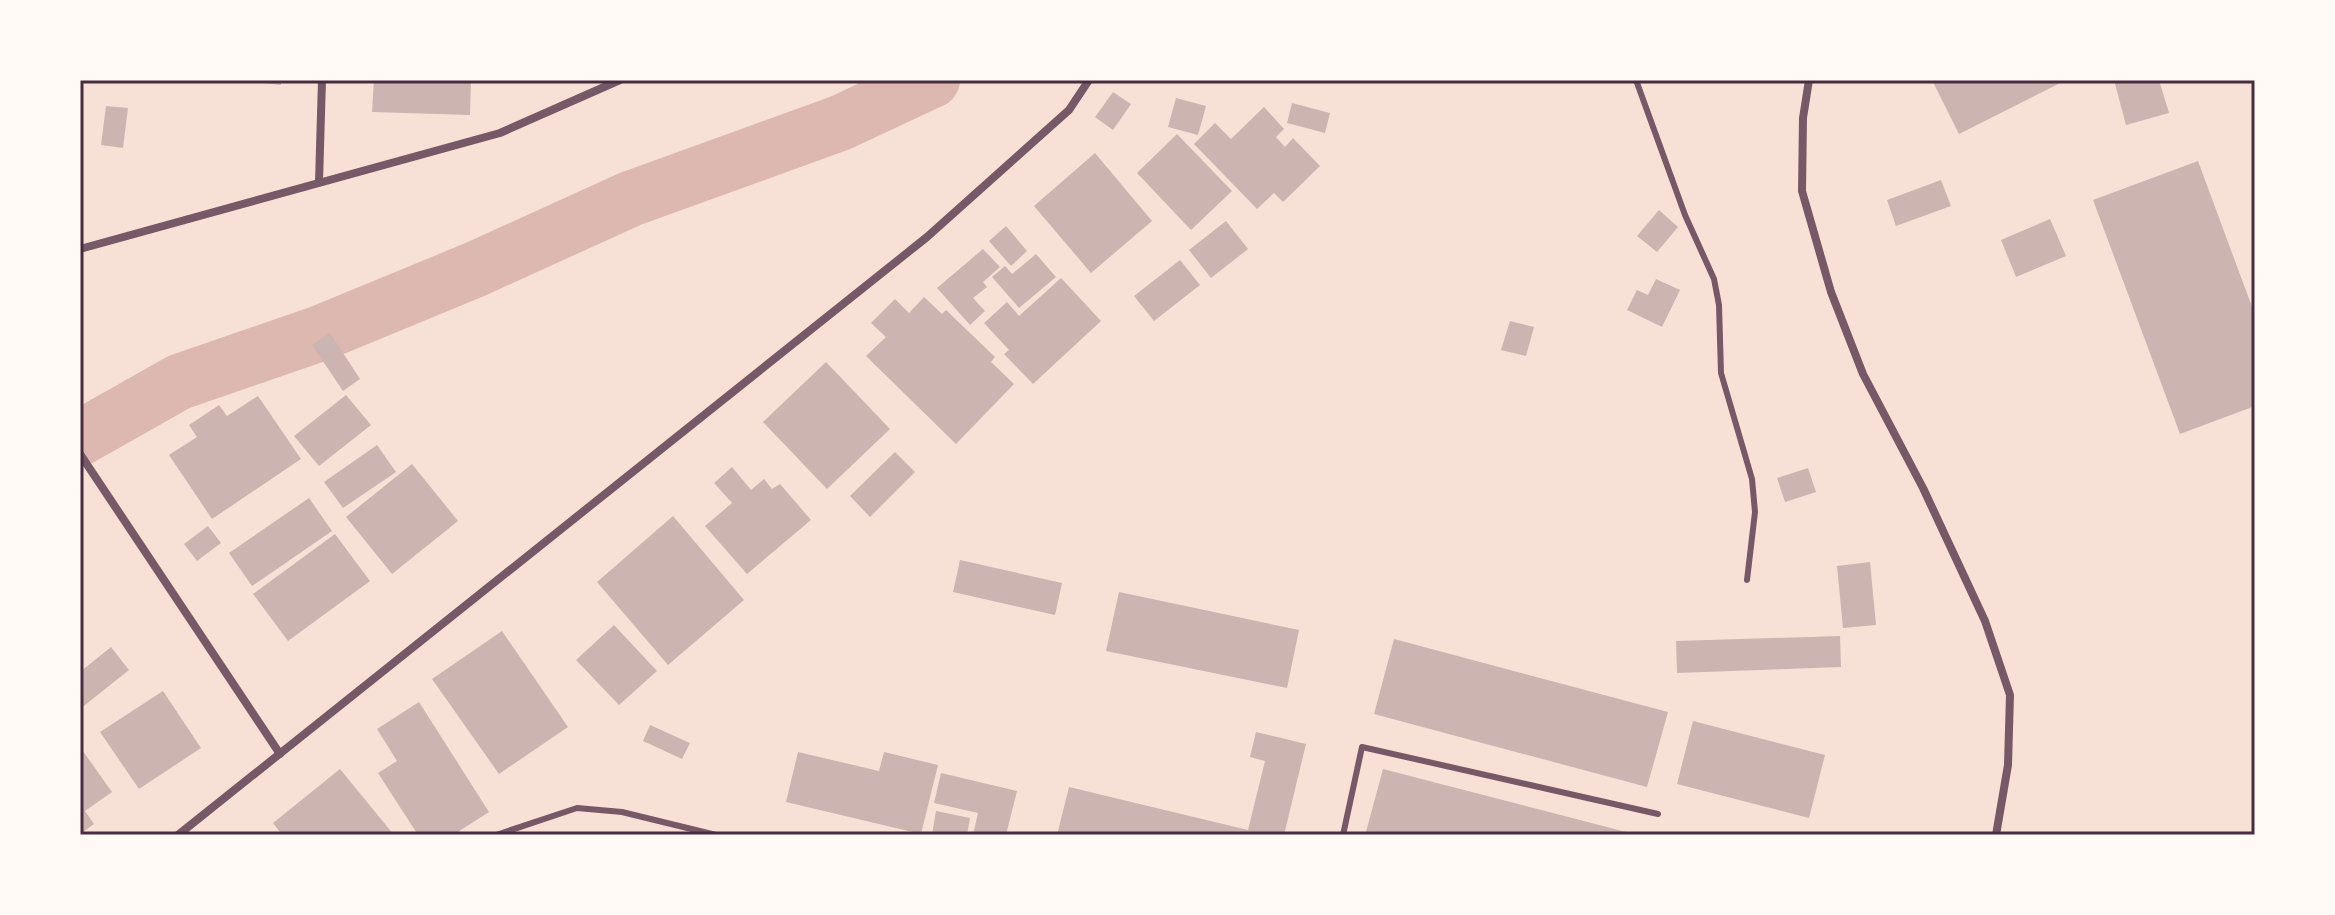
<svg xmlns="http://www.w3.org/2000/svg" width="2335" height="915" font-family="Helvetica,sans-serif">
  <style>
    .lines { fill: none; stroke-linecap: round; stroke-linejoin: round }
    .river { stroke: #dcb8b0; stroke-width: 56 }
    .building { fill: #ccb4b1 }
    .service { stroke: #755966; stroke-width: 6 }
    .minor { stroke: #755966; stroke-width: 8 }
    .neatline { fill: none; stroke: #4a2c40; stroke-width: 3 }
  </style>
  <rect width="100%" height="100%" fill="#f7e1d7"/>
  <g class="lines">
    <!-- river -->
    <polyline class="river" points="80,438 179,382 321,333 476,269 630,199 840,123 932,80"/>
  </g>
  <!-- building -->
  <g class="building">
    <polygon points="255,80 281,80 281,85 255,82"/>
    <polygon points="374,80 471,80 470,115 372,112"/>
    <polygon points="1932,80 2066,80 1959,134"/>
    <polygon points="2114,80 2159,80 2169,113 2126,125"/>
    <polygon points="1113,92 1131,104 1113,130 1095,117"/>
    <polygon points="1176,98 1206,106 1198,135 1168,127"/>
    <polygon points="1292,103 1330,113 1325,133 1287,123"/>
    <polygon points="106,106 128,108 123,148 101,145"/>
    <polygon points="1264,107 1284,129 1276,137 1285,147 1293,138 1320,166 1283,202 1274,193 1257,209 1194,144 1215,123 1231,139"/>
    <polygon points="1177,134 1232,191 1191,230 1137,173"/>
    <polygon points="1095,153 1152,221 1091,273 1034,206"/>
    <polygon points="2198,161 2255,315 2255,406 2180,434 2093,200"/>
    <polygon points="1941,180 1951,206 1896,226 1887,200"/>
    <polygon points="1659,210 1678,227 1657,252 1637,236"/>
    <polygon points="2050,219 2066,256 2016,277 2001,240"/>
    <polygon points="1226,221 1248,249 1211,278 1189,250"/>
    <polygon points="1006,226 1027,251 1011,266 989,241"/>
    <polygon points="983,249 1000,267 983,282 987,287 973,298 985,311 970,325 937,288"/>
    <polygon points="1036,254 1056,277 1019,308 992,277 1005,266 1012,274"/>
    <polygon points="1180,260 1200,285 1154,321 1134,296"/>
    <polygon points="1061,278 1101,321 1033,384 1004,354 1009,350 984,323 1007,302 1019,316"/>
    <polygon points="1656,279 1680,290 1662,327 1627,310 1637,290 1648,295"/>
    <polygon points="924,297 942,314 946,310 995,357 991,362 1014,384 956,444 866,356 886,337 871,323 895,299 909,313"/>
    <polygon points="1510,321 1534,327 1526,356 1501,350"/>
    <polygon points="330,333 360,379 343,391 312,345"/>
    <polygon points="826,362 890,429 827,489 763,422"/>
    <polygon points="346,395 371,425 319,466 294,436"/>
    <polygon points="258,396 301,459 212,519 169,455 197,437 189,425 219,405 227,416"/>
    <polygon points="377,445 396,472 343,508 324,482"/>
    <polygon points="895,452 915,472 870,517 850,496"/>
    <polygon points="412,464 458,521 392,574 346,517"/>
    <polygon points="732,467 751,490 764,479 772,489 780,484 811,520 747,574 705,526 732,503 714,483"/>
    <polygon points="1808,468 1816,492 1785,502 1777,478"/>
    <polygon points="309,498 332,531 252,586 229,553"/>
    <polygon points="673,516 744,600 668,665 597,582"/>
    <polygon points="208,526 221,543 197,561 184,544"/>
    <polygon points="335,534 370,581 288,641 253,594"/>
    <polygon points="960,560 1062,583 1055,615 953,592"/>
    <polygon points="1870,562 1876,625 1843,628 1837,566"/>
    <polygon points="1119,592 1299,630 1287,688 1106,651"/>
    <polygon points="614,625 657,671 619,705 576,660"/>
    <polygon points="502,631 568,727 499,774 432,679"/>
    <polygon points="1840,636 1841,667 1677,673 1676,641"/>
    <polygon points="1394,639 1668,712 1647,787 1374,714"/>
    <polygon points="111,647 129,670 80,709 80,672"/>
    <polygon points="163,691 201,748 139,789 100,732"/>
    <polygon points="419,702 489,812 453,835 418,835 378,773 397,761 377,729"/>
    <polygon points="1693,721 1825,755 1809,818 1677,784"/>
    <polygon points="650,725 690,743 682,759 643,741"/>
    <polygon points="1256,732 1306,744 1284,835 1057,835 1069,787 1248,830 1265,761 1250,757"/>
    <polygon points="80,747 112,792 85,811 94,824 80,834"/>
    <polygon points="798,752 879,771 884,752 938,765 921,834 786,802"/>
    <polygon points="340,769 394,835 282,835 273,823"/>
    <polygon points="1383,769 1634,834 1633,835 1378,835 1366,832"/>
    <polygon points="941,773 1017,791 1006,835 973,835 978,813 934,803"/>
    <polygon points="936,811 970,818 967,835 932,835"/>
  </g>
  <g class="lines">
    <!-- service -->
    <g class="service">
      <polyline points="1636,80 1685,215 1714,279 1719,305 1721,373 1752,479 1755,512 1747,580"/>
      <polyline points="496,835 577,808 622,812 716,835"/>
      <polyline points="1343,835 1362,747 1658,814"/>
    </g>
    <!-- minor -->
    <g class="minor">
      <polyline points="1809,80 1803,118 1802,191 1831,292 1863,374 1923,488 1985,621 2010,695 2008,765 1996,835"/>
      <polyline points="319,182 322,80"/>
      <polyline points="80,249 500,133 620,80"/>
      <polyline points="80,454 280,754"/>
      <polyline points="178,835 927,237 1069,110 1089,80"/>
    </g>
  </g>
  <!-- border -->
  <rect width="2335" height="915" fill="none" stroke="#fffaf5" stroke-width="164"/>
  <rect x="82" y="82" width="2171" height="751" class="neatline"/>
</svg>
